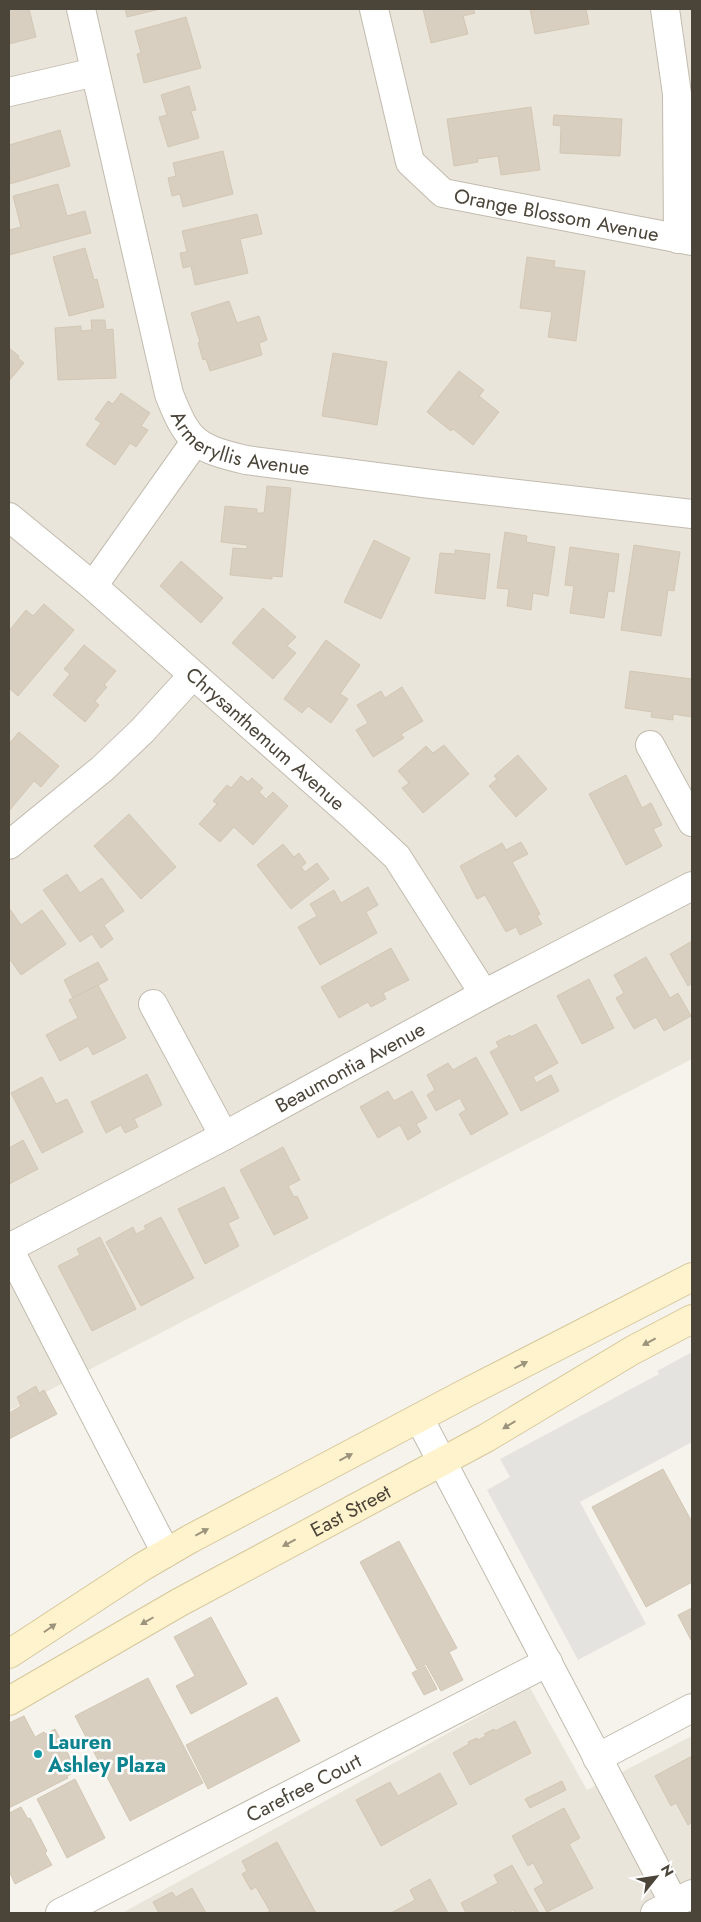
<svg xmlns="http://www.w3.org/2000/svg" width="701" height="1922" font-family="Jost,sans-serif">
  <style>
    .residential { fill: #eae5da }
    .parking { fill: #e5e3e0 }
    .building { fill: #d8cfc1; stroke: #d3c7b4 }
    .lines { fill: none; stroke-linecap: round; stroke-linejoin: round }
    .minor-casing { stroke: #c2bbae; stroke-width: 30 }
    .secondary-casing { stroke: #d6c79b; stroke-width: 30 }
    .minor { stroke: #fff; stroke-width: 28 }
    .secondary { stroke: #fff3cd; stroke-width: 28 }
    .oneway { fill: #9c937c }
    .culture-dot { fill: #0f9aa8; stroke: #fff; stroke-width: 2 }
    .labels { text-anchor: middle; stroke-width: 5; stroke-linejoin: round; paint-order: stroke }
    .street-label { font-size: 20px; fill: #4b4439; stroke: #fff }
    .culture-label { font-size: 20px; font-weight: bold; fill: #0d838f; stroke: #fff; text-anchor: start }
  </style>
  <rect width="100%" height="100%" fill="#f6f3ec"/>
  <!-- residential -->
  <g class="residential">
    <polygon points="9,9 692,9 692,1059 9,1411"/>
    <polygon points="530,1688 587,1790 692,1736 692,1913 122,1913"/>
  </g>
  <!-- parking -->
  <polygon class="parking" points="692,1352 692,1442 580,1502 646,1624 578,1660 487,1490 510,1477 500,1459 659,1374 657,1371"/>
  <!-- building -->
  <g class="building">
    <polygon points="9,9 29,9 36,37 9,44"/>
    <polygon points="125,9 160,9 127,17"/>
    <polygon points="423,9 473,9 475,13 463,16 468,34 431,43"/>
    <polygon points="530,9 586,9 589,24 535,34"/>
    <polygon points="186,17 201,68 144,83 137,54 141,53 135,31"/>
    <polygon points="189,86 196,110 191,111 199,138 168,147 159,117 167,115 161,95"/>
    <polygon points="531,107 540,170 501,175 498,156 477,159 478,162 454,166 447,119"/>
    <polygon points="554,115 622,119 620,156 560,153 561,126 553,125"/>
    <polygon points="60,130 70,166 10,184 9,145"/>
    <polygon points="223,151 233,194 183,207 180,194 172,196 168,178 176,176 173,163"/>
    <polygon points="58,184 67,216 85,211 91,233 9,255 9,230 21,227 13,196"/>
    <polygon points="257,214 262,234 240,239 248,273 195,285 191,266 183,268 180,253 187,252 182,231"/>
    <polygon points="85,248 94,280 97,279 104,307 69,316 53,257"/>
    <polygon points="527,257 555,261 554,267 585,271 576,341 548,337 552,312 520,308"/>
    <polygon points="229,301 237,323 259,316 267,340 259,343 262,355 210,371 206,359 203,360 198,343 200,342 191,313"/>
    <polygon points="91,320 105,320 106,330 113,329 116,378 58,380 55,328 81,326 81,331 92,330"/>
    <polygon points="9,348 19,356 18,358 24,363 9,381"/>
    <polygon points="333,353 387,362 377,425 322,416"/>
    <polygon points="459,371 484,390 479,396 499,412 473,445 453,429 451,431 427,412"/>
    <polygon points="121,393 150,413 141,426 148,430 136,447 130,443 115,465 86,445 101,423 95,419 108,401 113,404"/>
    <polygon points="267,486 291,488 282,577 272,576 272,579 230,575 233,548 247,549 247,545 221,542 225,506 257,509 257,513 264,513"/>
    <polygon points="505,532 527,536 526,542 555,547 548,596 533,593 531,610 507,606 509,589 497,588"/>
    <polygon points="374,540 410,558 381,619 344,602"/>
    <polygon points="634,545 680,552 674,591 668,590 661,636 621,630"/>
    <polygon points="570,547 619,554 614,592 608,591 604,618 570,613 574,586 565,585"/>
    <polygon points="455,550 490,554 485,599 435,593 440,553 455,554"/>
    <polygon points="181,561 223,598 201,623 160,586"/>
    <polygon points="44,604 74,630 18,696 9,688 9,631 26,610 33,616"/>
    <polygon points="263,608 296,637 287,646 296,653 273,679 232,643"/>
    <polygon points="326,640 360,665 340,694 348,699 331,723 308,706 302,713 284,699"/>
    <polygon points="84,645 116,671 104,685 107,687 95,701 99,705 85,722 53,695 70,674 64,669"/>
    <polygon points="630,671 692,679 692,717 673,714 673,720 651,717 652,712 625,708"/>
    <polygon points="402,687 423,721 401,734 404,738 373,757 356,730 368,723 357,705 381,691 385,698"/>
    <polygon points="19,732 59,766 41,787 34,781 9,811 9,744"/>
    <polygon points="444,745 469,774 423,813 402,788 409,783 398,771 426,746 433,753"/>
    <polygon points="518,755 547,789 516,817 489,786 497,779 494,776"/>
    <polygon points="626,775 642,808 651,803 662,825 653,829 662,846 626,865 589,794"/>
    <polygon points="241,776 248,782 252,778 263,788 259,792 266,799 273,792 288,806 253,845 234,827 220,842 199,824 217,804 213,801 227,785 231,788"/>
    <polygon points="129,814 176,867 141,899 94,846"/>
    <polygon points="521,842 528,854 512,862 540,914 537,916 542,924 520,935 516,927 506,932 485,895 477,899 460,866 502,843 506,850"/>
    <polygon points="283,844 294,857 299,853 306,863 301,867 305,872 317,863 329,879 291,909 257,865"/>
    <polygon points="67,874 80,893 102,878 124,911 104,925 113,939 101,948 92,934 80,942 43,890"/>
    <polygon points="368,887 378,905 366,912 377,933 320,965 298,927 317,916 310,904 334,890 341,903"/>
    <polygon points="9,908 21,925 42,910 66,944 21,975 9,958"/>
    <polygon points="692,941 692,983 688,986 670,954"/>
    <polygon points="391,948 409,980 383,993 386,999 371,1007 368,1002 339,1018 321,987"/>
    <polygon points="646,957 670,998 678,993 691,1016 664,1031 656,1017 634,1029 616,998 624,993 614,975"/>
    <polygon points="98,962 108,980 73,998 64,980"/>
    <polygon points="589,979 614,1028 582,1044 557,996"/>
    <polygon points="98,985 126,1038 93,1055 88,1046 60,1061 46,1035 78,1018 69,1000"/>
    <polygon points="536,1024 558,1063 533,1077 536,1083 551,1075 559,1091 521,1111 490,1052 499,1047 496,1042 510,1035 511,1037"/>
    <polygon points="476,1057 508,1114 471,1135 459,1114 466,1110 460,1098 436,1111 427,1095 435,1090 427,1075 448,1063 453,1070"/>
    <polygon points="147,1074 162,1105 134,1119 138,1127 125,1133 121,1125 106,1133 91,1102"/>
    <polygon points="42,1077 56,1104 67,1099 83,1132 42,1153 11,1093"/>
    <polygon points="388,1091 394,1101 412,1091 427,1118 416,1124 421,1132 408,1140 400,1125 378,1138 360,1107"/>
    <polygon points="23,1140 38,1169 9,1184 9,1148"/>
    <polygon points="283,1147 300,1180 288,1186 294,1197 297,1196 308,1218 274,1235 240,1170"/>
    <polygon points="224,1187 239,1218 228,1223 239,1246 205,1264 178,1209"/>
    <polygon points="161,1217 194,1278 141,1306 106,1242 133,1227 136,1234 146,1229 144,1226"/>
    <polygon points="100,1237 136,1309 92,1331 58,1266 80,1255 77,1249"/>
    <polygon points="36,1386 39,1393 44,1390 57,1414 9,1439 9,1413 21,1406 17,1397"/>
    <polygon points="663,1469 692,1522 692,1582 646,1607 592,1507"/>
    <polygon points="399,1541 457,1648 449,1652 463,1680 441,1691 426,1664 417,1669 360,1562"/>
    <polygon points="692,1608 692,1642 678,1615"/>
    <polygon points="211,1617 247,1684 191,1714 176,1686 195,1676 174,1637"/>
    <polygon points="425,1666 437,1689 424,1695 412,1673"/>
    <polygon points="148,1678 203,1783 130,1821 75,1716"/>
    <polygon points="277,1697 300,1741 208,1789 186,1745"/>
    <polygon points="24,1716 35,1737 44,1732 46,1734 55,1729 77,1771 67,1776 68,1778 9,1808 9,1723"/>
    <polygon points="515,1721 531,1753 470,1785 453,1753 469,1744 468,1742 477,1738 478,1740 486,1736 484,1734 494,1729 495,1731"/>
    <polygon points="692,1756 692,1822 688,1825 676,1803 671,1806 655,1776"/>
    <polygon points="440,1773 457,1804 381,1846 356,1800 390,1782 398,1796"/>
    <polygon points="75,1779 105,1838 67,1858 37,1799"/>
    <polygon points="562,1781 566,1790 530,1808 525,1799"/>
    <polygon points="21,1807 28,1819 30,1818 47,1851 45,1853 52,1865 15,1884 9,1871 9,1813"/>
    <polygon points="564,1808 580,1838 569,1844 593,1888 547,1912 534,1889 544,1883 533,1863 528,1866 512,1836"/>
    <polygon points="277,1842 316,1913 266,1913 270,1911 256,1887 251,1890 242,1874 247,1871 242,1861"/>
    <polygon points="512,1865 539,1913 515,1913 513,1910 508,1913 466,1913 461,1903 498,1883 494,1875"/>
    <polygon points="430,1879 448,1913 391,1913 415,1900 410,1890"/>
    <polygon points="192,1888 206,1913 159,1913 153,1902 172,1892 176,1897"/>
  </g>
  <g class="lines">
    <defs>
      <g id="minor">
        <path id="s1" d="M 81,9 L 169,394 C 188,442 195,448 246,460 L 431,484 L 692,514"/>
        <path id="s2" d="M 374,9 L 410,162 L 443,193 L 692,241"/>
        <polyline points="665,9 677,94 678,239"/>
        <polyline points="9,92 95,72"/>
        <path id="s3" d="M 9,517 L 93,586 L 353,816 L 397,857 L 484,994"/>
        <polyline points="93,586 195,442"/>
        <polyline points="650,745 692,822"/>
        <polyline points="9,845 102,769 142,731 193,675"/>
        <polyline points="153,1004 224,1136"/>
        <path id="s4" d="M 9,1248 L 224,1136 L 484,994 L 692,886"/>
        <polyline points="9,1249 166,1553"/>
        <polyline points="419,1418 674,1903"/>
        <polyline points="597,1758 692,1708"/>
        <path id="s5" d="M 60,1913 L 548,1662"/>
        <polyline points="655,1913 692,1894"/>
      </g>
      <g id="secondary">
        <polyline points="9,1654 142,1567 190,1539 466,1393 692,1277"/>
        <path id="s6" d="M 9,1701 L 180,1602 L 486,1438 L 633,1350 L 692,1319"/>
      </g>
    </defs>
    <!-- minor casing -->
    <use href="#minor" class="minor-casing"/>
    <!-- secondary casing -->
    <use href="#secondary" class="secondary-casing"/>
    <!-- minor -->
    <use href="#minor" class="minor"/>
    <!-- secondary -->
    <use href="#secondary" class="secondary"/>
  </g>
  <!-- one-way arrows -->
  <defs><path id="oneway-solid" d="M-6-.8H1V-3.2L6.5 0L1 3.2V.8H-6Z" transform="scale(1.25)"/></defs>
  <g class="oneway">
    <use href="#oneway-solid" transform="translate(649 1342) rotate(152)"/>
    <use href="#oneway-solid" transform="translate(521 1365) rotate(-27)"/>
    <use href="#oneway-solid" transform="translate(509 1425) rotate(149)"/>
    <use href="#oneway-solid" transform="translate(346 1457) rotate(-28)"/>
    <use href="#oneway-solid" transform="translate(202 1532) rotate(-28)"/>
    <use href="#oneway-solid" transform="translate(289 1543) rotate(152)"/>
    <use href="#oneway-solid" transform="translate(147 1621) rotate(150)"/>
    <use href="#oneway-solid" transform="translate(50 1628) rotate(-35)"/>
  </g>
  <!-- markers -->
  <circle class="culture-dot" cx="38" cy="1754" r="5"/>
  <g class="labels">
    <!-- street labels -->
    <g class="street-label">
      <text dy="7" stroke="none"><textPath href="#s2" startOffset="318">Orange Blossom Avenue</textPath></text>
      <text dy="7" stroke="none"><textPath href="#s1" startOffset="491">Armeryllis Avenue</textPath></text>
      <text dy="7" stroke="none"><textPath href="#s3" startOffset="339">Chrysanthemum Avenue</textPath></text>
      <text dy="7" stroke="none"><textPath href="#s4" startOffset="386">Beaumontia Avenue</textPath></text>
      <text dy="7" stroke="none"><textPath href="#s6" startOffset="391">East Street</textPath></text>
      <text dy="7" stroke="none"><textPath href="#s5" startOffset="274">Carefree Court</textPath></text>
    </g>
    <!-- culture labels -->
    <g class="culture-label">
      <text x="48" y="1749">Lauren<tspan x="48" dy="23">Ashley Plaza</tspan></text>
    </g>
  </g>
  <!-- border -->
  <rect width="701" height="1922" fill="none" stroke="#4b4439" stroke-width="20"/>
  <!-- north arrow -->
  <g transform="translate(656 1877) rotate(60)" stroke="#ffffff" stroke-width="4" paint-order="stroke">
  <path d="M0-4L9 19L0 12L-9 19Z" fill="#4b4439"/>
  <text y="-8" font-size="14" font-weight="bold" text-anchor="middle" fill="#4b4439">N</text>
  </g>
</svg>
